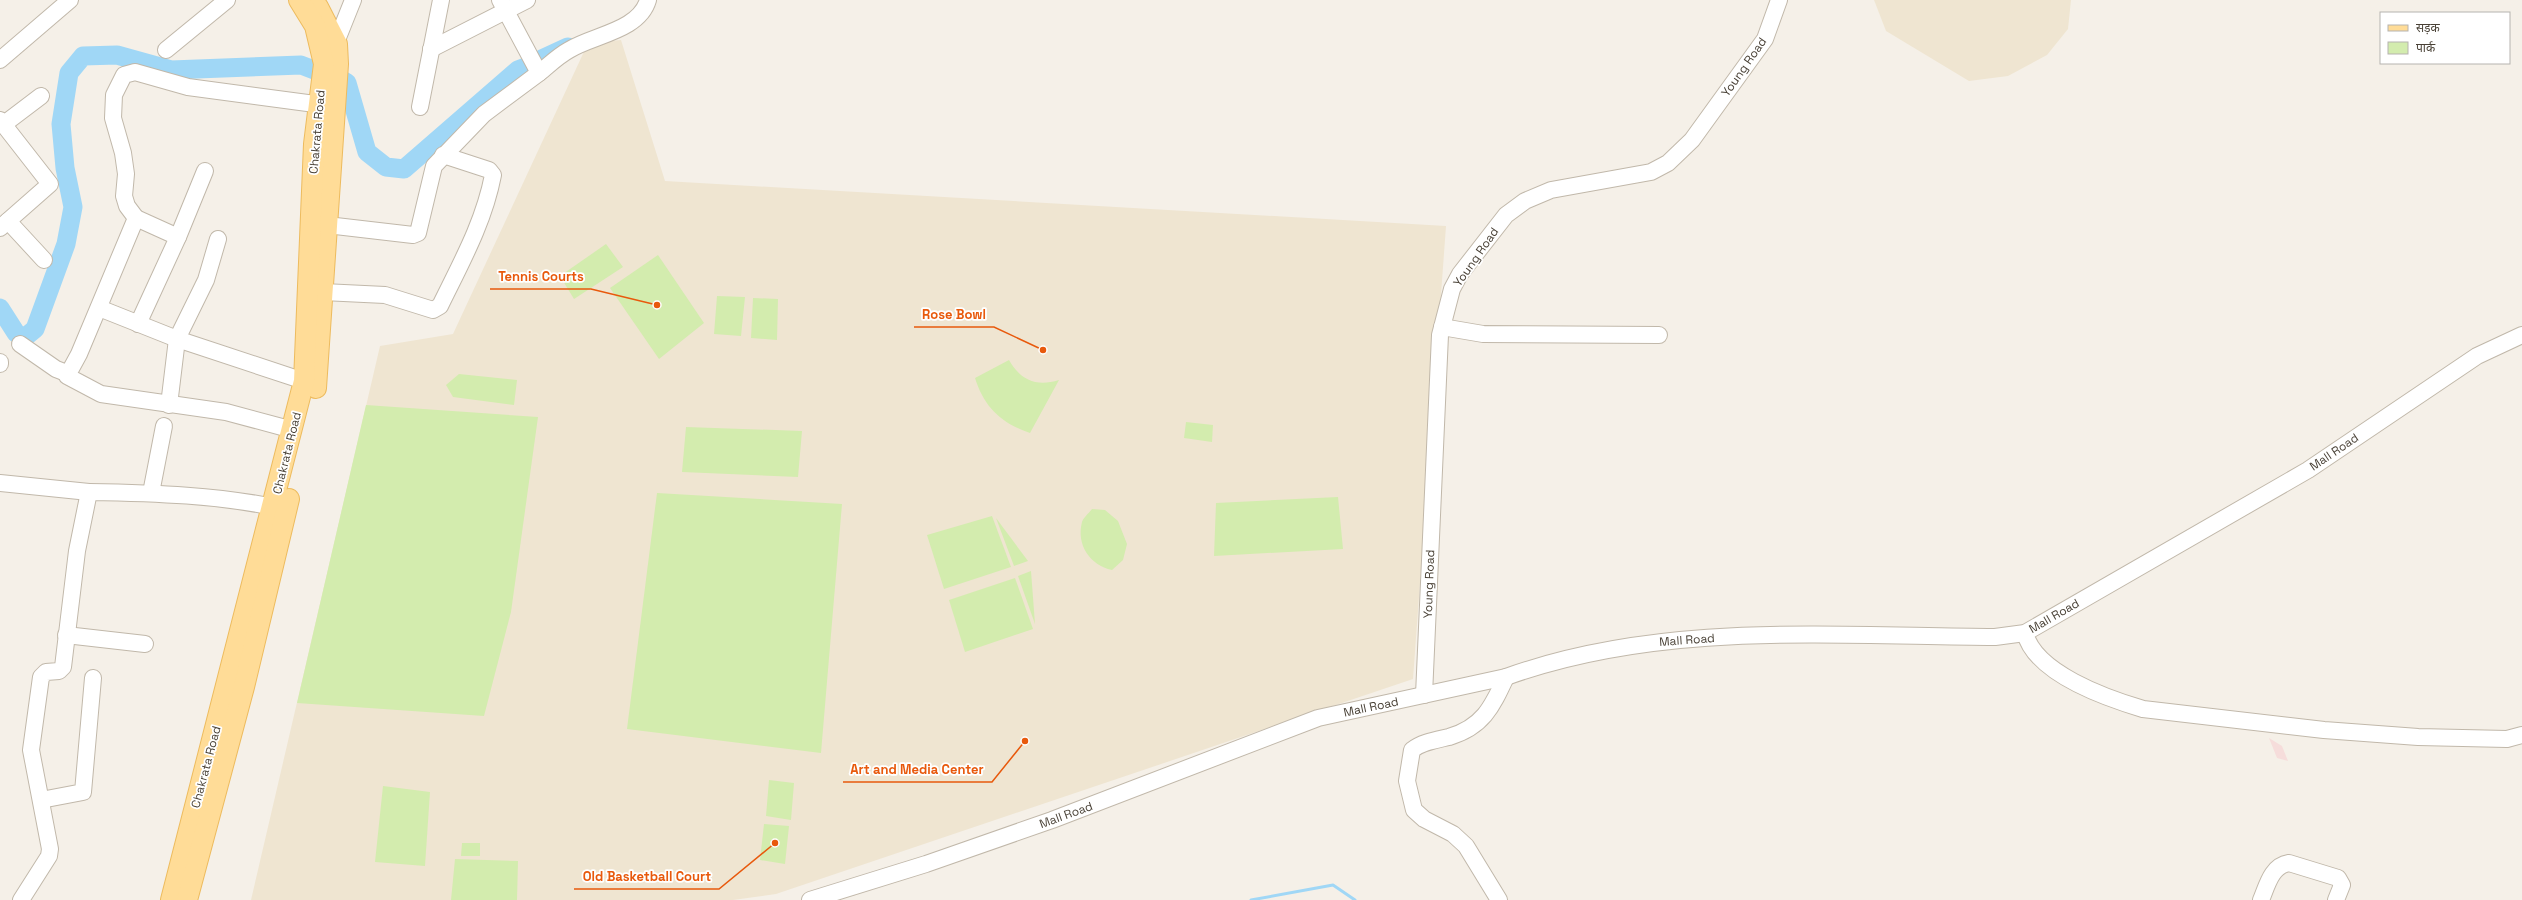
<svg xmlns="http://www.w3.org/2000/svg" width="2522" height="900" font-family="'Space Grotesk','Noto Sans Devanagari',sans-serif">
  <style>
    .education { fill: #efe5d1 }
    .medical { fill: #f6dddb }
    .green { fill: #d3ecae }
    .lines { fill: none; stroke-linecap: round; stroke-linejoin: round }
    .stream { stroke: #a0d7f6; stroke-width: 3 }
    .river { stroke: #a0d7f6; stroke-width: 19 }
    .minor-casing { stroke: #c1b8aa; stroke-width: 18 }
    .major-casing { stroke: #edbb5e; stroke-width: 22 }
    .minor { stroke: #fff; stroke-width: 16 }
    .major { stroke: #ffdc97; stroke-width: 20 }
    .labels { text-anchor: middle; stroke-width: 3.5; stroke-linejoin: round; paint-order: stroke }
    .street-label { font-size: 12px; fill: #494136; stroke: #fff }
    .leader { fill: none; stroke: #e8590c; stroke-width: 1.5 }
    .callout-dot { fill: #e8590c; stroke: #fff; stroke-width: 1.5 }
    .callout-label { font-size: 13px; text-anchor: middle; font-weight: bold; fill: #e8590c; stroke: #fff; stroke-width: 3.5; stroke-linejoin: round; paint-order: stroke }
  </style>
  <rect width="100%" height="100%" fill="#f5f0e8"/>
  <!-- education -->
  <g class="education">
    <polygon points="1874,0 2071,0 2068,29 2047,55 2008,76 1969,81 1886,31"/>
    <polygon points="621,40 665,181 1446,226 1413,679 776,894 733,900 251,900 380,346 453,334 588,43"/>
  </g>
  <!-- medical -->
  <polygon class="medical" points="2269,738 2282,746 2288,761 2277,758"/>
  <!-- green -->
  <g class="green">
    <polygon points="606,244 623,267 574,299 560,276"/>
    <polygon points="658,255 704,323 659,359 610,288"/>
    <polygon points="717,296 745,297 741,336 714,334"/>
    <polygon points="753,298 778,299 777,340 751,338"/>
    <path d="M 1009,360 C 1021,381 1037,387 1059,380 L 1030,433 C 1001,423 984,407 975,378 Z"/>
    <polygon points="459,374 517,380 514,405 453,397 446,385"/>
    <polygon points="366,405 538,417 511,612 484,716 297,703"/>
    <polygon points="1186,422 1213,425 1212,442 1184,438"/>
    <polygon points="686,427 802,431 798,477 682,472"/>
    <polygon points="657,493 842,504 821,753 627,729"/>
    <polygon points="1338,497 1343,549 1214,556 1216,503"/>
    <path d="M 1092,509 L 1105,510 L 1118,521 L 1127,544 L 1123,560 L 1112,570 C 1090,565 1076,545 1082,522 C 1083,518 1089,513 1092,509 Z"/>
    <polygon points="992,516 1011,567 944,589 927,535"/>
    <polygon points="996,518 1028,561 1014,566"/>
    <polygon points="1031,571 1035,624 1018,576"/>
    <polygon points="1015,578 1033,629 965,652 949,600"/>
    <polygon points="769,780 794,783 791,820 766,816"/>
    <polygon points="383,786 430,792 425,866 375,862"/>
    <polygon points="764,824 789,826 785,864 760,860"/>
    <polygon points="462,843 480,843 480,856 461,856"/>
    <polygon points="455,859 518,861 517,900 451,900"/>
  </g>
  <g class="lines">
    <!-- stream -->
    <polyline class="stream" points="1251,900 1333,885 1355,900"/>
    <!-- river -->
    <g class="river">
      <polyline points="542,59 568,47"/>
      <polyline points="342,80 347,83 367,152 386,167 404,169 518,70 526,67"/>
      <polyline points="0,308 16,333 24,338 35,329 66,244 73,207 65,168 61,124 69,73 83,56 117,55 171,70 301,65 314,70"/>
    </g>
    <defs>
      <g id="minor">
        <polyline points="431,49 527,0"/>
        <polyline points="166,50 227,0"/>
        <polyline points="333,50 353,0"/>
        <polyline points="0,60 70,0"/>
        <path d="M 539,73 C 549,65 558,56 569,50 C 593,35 639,31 648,0"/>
        <polyline points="420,107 441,0"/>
        <polyline points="0,120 50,184 0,228"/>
        <polyline points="4,124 41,96"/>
        <polyline points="136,218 178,237 138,324"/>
        <polyline points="8,221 44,260"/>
        <polyline points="327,225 413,235 418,233 434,166 484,114 539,73 500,0"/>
        <polyline points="178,237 205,171"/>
        <path d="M 323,292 L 385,295 L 433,310 L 440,306 C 461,263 484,222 493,175 L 489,170 L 443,155"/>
        <polyline points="99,308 177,339 304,381"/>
        <polyline points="1442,327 1483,334 1659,335"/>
        <polyline points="20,344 56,369 69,374"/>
        <polyline points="0,364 0,362"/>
        <polyline points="169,405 177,339 206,280 218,239"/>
        <polyline points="293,430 226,412 101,394 67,376 79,354 136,218 127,206 124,196 126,174 123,153 113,118 114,95 124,75 135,72 188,87 330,106"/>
        <polyline points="0,483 89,492"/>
        <polyline points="151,493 164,426"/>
        <path d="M 2025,633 C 2035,673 2106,698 2143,709 L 2324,730 L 2418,737 L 2507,739 L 2522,735"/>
        <polyline points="66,635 145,644"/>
        <polyline points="1424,695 1440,335 1452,289 1460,274 1506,215 1525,201 1551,190 1651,172 1668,163 1692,140 1765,39 1779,0"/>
        <polyline points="41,800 83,792 93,678"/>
        <path d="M 21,900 L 49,856 L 50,849 L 31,750 L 41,677 L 46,672 L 59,671 L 63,667 L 77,551 L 89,492 C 154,493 220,495 283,509"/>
        <path d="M 810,900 L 926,864 L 1052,820 L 1318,718 L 1506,677 C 1661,621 1833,636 1995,637 L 2025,633 L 2308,470 L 2477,356 L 2522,335"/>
        <path d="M 1499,900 L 1466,846 L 1453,834 L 1424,819 L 1414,810 L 1407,781 L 1412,750 C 1422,742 1436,740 1449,737 C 1483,727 1492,707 1506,677"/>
        <path d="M 2261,900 C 2267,886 2271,866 2289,863 L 2338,878 L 2342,885 L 2336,900"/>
      </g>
      <g id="major">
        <polyline points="316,388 338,64 337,44 318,7"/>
        <polyline points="171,900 304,381 314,144 324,64 315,26 299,0"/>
        <polyline points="187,900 244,687 289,499"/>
      </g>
    </defs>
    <!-- minor casing -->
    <use href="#minor" class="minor-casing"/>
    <!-- major casing -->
    <use href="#major" class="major-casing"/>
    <!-- minor -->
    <use href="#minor" class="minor"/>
    <!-- major -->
    <use href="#major" class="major"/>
  </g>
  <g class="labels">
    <!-- street labels -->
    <g class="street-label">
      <text transform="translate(1744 67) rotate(-55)" y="4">Young Road</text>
      <text transform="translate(317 132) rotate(-85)" y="4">Chakrata Road</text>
      <text transform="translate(1476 257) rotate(-55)" y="4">Young Road</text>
      <text transform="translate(2334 452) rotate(-34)" y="4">Mall Road</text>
      <text transform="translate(287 453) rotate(-76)" y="4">Chakrata Road</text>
      <text transform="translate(1429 584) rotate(-88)" y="4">Young Road</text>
      <text transform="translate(2054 616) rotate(-30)" y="4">Mall Road</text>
      <text transform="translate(1687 640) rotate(-4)" y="4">Mall Road</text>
      <text transform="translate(1371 707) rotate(-12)" y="4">Mall Road</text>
      <text transform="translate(206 767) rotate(-75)" y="4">Chakrata Road</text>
      <text transform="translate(1066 815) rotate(-20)" y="4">Mall Road</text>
    </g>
  </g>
  <!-- callouts -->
  <path class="leader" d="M657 305L591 289H490M1043 350L994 327H914M1025 741L992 782H843M775 843L719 889H574"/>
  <g class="callout-dot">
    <circle cx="657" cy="305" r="4"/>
    <circle cx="1043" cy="350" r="4"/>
    <circle cx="1025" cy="741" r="4"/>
    <circle cx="775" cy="843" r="4"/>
  </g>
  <g class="callout-label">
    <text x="541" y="281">Tennis Courts</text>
    <text x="954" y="319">Rose Bowl</text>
    <text x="917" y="774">Art and Media Center</text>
    <text x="647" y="881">Old Basketball Court</text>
  </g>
  <!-- legend -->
  <rect x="2380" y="12" width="130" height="52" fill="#ffffff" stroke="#b6b3af"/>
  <rect x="2388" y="25" width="20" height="6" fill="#ffdc97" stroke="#b6b3af"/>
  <text x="2416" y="32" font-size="12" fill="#494136">सड़क</text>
  <rect x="2388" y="42" width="20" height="12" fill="#d3ecae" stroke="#b6b3af"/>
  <text x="2416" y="52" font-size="12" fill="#494136">पार्क</text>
</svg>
